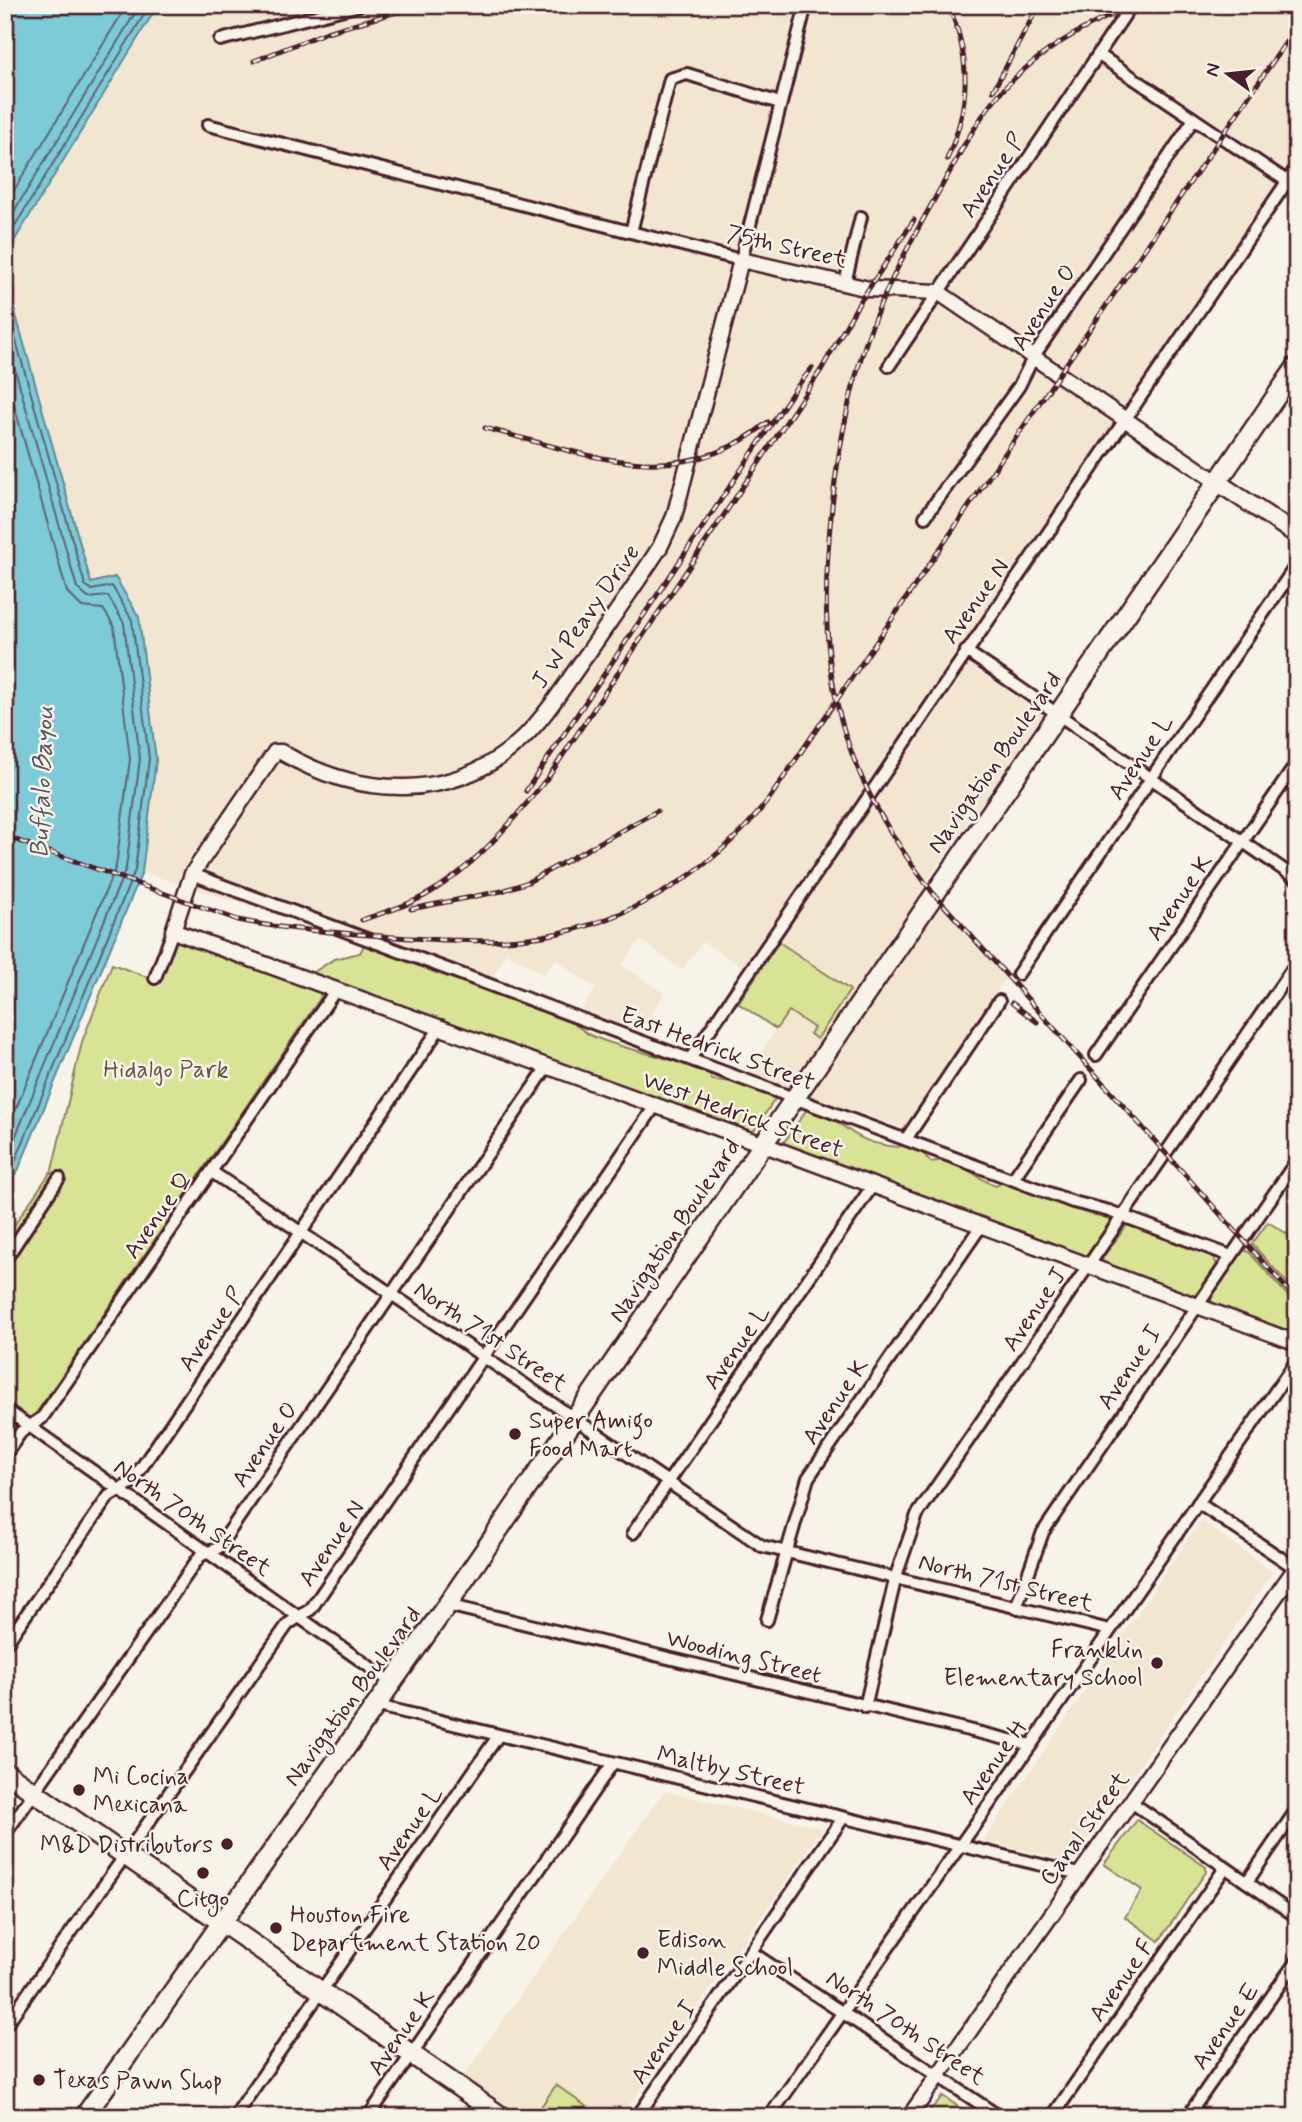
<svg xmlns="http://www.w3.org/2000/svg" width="1302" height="2122" font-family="Mynerve,sans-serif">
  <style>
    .built { fill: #f2e6d1 }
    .green { fill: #d8e396; stroke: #918160; stroke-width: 2 }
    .water { fill: #7bcbd7; stroke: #678692; stroke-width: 2 }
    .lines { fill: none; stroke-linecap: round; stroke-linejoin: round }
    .shore { stroke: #5e6470; stroke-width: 2 }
    .minor-casing { stroke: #4a1f2b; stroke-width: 16 }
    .tertiary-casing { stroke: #4a1f2b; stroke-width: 19 }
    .secondary-casing { stroke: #4a1f2b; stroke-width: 21 }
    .primary-casing { stroke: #4a1f2b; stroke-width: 23 }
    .minor { stroke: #f7f3e8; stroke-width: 10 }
    .tertiary { stroke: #f7f3e8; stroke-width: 14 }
    .secondary { stroke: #f7f3e8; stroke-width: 16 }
    .primary { stroke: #f7f3e8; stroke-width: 18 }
    .rail-casing { stroke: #4a1f2b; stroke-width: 5 }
    .rail { stroke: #f7f3e8; stroke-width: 2.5; stroke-dasharray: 8; stroke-linecap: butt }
    .poi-dot { fill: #4a1f2b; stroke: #f7f3e8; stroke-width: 2.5 }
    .labels { text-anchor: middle; stroke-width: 5; stroke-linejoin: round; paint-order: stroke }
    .street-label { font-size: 24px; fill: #4a1f2b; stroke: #f7f3e8 }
    .park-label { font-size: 24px; fill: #6e5046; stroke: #f7f3e8 }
    .poi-label { font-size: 24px; fill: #4a1f2b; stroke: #f7f3e8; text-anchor: start }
    .water-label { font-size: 26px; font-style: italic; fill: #59535f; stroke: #f7f3e8 }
  </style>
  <rect width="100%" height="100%" fill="#f7f3e8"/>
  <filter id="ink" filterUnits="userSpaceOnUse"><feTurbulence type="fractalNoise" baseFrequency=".0143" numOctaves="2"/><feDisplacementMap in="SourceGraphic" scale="14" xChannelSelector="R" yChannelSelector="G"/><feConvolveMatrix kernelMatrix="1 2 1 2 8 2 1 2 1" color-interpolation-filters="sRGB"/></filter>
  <g filter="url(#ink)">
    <!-- built -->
    <g class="built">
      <polygon points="160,5 1297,5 1297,179 1286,172 956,655 1045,716 923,886 1007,976 907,1129 747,1075 776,1029 738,1003 743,967 703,942 682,970 640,940 622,965 665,994 636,1035 588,1018 582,1008 596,989 555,959 543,974 507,953 489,982 142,872 156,760 91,583 5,276 5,256"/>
      <polygon points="1201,1520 1273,1572 1073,1862 983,1841"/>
      <polygon points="664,1791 823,1828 621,2117 520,2117 463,2077"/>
    </g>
    <!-- green -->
    <g class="green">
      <polygon points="175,937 318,989 321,997 30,1422 5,1404 5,1238 52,1170 82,1042 112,964 158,981"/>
      <polygon points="779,942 850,990 817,1039 810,1034 814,1028 789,1011 776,1029 738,1003"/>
      <path d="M 365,943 L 572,1023 C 579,1026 584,1032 590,1035 C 629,1053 673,1055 710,1075 L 712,1080 L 737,1082 L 771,1094 L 775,1099 L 751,1135 L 308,976 L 334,959 L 360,953 Z"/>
      <path d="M 807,1109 C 817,1113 831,1116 838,1122 C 858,1139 873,1145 899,1147 L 902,1144 L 920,1150 L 931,1162 C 959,1154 973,1178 996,1186 L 1005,1181 L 1101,1214 L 1108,1219 L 1110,1224 L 1086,1258 L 782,1145 Z"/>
      <polygon points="1268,1222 1297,1240 1297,1294 1252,1244"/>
      <polygon points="1128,1224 1214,1257 1217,1266 1193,1298 1102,1264 1103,1257"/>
      <polygon points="1243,1250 1249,1252 1297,1306 1297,1339 1211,1305 1212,1296"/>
      <polygon points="1137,1820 1206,1867 1206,1872 1159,1941 1125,1917 1142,1890 1104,1864"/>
      <polygon points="556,2085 601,2117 534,2117"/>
      <polygon points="943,2096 973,2117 935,2117 928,2112"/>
    </g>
    <!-- water -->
    <g class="water">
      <polygon points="5,5 158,5 5,256"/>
      <polygon points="5,276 91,583 115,577 139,617 156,760 142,872 17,1173 5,1186"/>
    </g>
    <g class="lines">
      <!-- shore -->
      <g class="shore">
        <polyline points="5,205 127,5"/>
        <polyline points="5,226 140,5"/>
        <polyline points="5,242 150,5"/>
        <polyline points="5,302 85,585 92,590 112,586 132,620 149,759 135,870 12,1169 5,1176"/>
        <polyline points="5,334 77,588 88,598 108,596 124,623 140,759 126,868 5,1162"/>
        <polyline points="5,373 67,592 82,607 103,609 114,626 130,759 116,866 5,1135"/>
      </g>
      <defs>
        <g id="minor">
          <polyline points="220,40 360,5"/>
          <polyline points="1099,55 1297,188"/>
          <polyline points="208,125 741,260 806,5"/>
          <polyline points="631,232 670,79 687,74 780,103"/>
          <polyline points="845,283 861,217"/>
          <polyline points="889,366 1130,7"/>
          <polyline points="925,517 1019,386 1034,356 1194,119"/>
          <polyline points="966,651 1297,879"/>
          <polyline points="192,874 1073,1202 1109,1211 1231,1256"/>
          <polyline points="1018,974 1297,564"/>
          <polyline points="155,978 173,931"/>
          <polyline points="1096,1055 1297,763"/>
          <polyline points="690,1059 1297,167"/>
          <polyline points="906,1139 999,1001"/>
          <polyline points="212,1172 762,1546 1110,1630"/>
          <polyline points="1013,1179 1081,1080"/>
          <polyline points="5,1260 59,1178"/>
          <polyline points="5,1409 391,1682"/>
          <polyline points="5,1455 21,1432 42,1418 335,991"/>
          <polyline points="1198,1503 1297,1569"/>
          <polyline points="633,1533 873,1185"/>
          <polyline points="447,1605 1031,1745"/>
          <polyline points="1016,1608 1043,1532 1297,1160"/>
          <polyline points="767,1620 808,1478 981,1226"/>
          <polyline points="5,1645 109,1496 131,1483 441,1026"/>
          <polyline points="374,1705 1079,1874"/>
          <polyline points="865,1707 896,1576 917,1515 1297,962"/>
          <polyline points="1131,1802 1297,1917"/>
          <polyline points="5,1834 200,1556 218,1548 547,1067"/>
          <polyline points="1247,1882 1297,1809"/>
          <polyline points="751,1952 1000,2117"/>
          <polyline points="5,2026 288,1624 311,1609 655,1106"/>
          <polyline points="234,2117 498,1736"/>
          <polyline points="368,2117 613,1763"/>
          <polyline points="637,2117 843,1818"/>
          <polyline points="769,2117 1031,1745 1297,1360"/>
          <polyline points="1052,2117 1225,1868"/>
          <polyline points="1187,2117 1297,1960"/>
        </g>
        <g id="tertiary">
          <path d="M 1217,482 L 938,292 L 869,289 L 741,260 L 674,517 L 660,547 C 637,583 612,618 588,653 C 567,681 549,713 523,738 C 454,804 359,798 281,752 L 275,752 L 192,874 L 173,931 L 762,1144 L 1297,1343"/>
          <polyline points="909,2117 1297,1566"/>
        </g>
        <polyline id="secondary" points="1217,482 1297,535"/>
        <g id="primary">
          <polyline points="5,1772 502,2117"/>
          <polyline points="84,2117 447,1605 1297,366"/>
        </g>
      </defs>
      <!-- minor casing -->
      <use href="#minor" class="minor-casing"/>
      <!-- tertiary casing -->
      <use href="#tertiary" class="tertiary-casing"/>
      <!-- secondary casing -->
      <use href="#secondary" class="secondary-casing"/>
      <!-- primary casing -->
      <use href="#primary" class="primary-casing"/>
      <!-- minor -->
      <use href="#minor" class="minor"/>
      <!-- tertiary -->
      <use href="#tertiary" class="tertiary"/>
      <!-- secondary -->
      <use href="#secondary" class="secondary"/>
      <!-- primary -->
      <use href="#primary" class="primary"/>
      <defs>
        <g id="rail">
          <polyline points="254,61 327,32 421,5"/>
          <polyline points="993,91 1039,5"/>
          <path d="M 964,146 C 933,203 898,260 874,320 C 851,380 839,443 832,506 C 815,666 833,763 933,893 L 1297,1300"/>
          <path d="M 959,153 C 970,137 979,119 991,104 C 1028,57 1081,26 1136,5"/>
          <path d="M 947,159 C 970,107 972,58 948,5"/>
          <path d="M 485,428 C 583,453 680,496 768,422"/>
          <polyline points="526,791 795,389 812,368"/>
          <path d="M 5,836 L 238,920 C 286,930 334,932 381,936 C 427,939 474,943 520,939 C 618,930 710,876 769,799 L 1297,26"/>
          <polyline points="411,909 502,891 528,882 657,811"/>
          <path d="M 362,920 C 385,912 410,905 431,892 C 478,864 516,817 549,776 L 821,370 L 856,308 L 914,220"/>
          <polyline points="1012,1003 1037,1022"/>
        </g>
      </defs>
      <!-- rail casing -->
      <use href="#rail" class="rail-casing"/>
      <!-- rail -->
      <use href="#rail" class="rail"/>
    </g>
  </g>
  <!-- markers -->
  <g class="poi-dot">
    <circle cx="515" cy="1434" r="7"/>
    <circle cx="1157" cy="1663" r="7"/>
    <circle cx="79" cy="1790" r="7"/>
    <circle cx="227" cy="1844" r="7"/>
    <circle cx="203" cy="1873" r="7"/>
    <circle cx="276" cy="1928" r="7"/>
    <circle cx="643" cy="1953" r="7"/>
    <circle cx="39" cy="2080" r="7"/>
  </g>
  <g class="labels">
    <!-- street labels -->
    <g class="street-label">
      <text transform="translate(992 175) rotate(-56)" y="8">Avenue P</text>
      <text transform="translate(787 246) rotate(13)" y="8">75th Street</text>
      <text transform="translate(1043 307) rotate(-57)" y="8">Avenue O</text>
      <text transform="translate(975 601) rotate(-55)" y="8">Avenue N</text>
      <text transform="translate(585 616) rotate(-55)" y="8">J W Peavy Drive</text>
      <text transform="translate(1140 757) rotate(-56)" y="8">Avenue L</text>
      <text transform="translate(994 762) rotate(-55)" y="8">Navigation Boulevard</text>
      <text transform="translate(1179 897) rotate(-56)" y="8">Avenue K</text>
      <text transform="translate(718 1048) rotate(20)" y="8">East Hedrick Street</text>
      <text transform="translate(743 1114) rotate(20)" y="8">West Hedrick Street</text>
      <text transform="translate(157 1215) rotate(-55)" y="8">Avenue Q</text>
      <text transform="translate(674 1230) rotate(-56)" y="8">Navigation Boulevard</text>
      <text transform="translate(1034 1309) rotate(-56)" y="8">Avenue J</text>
      <text transform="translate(211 1329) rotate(-55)" y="8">Avenue P</text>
      <text transform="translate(491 1336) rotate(34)" y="8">North 71st Street</text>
      <text transform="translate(736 1347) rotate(-55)" y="8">Avenue L</text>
      <text transform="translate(1129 1367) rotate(-56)" y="8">Avenue I</text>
      <text transform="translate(835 1401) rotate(-56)" y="8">Avenue K</text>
      <text transform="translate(264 1444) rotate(-56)" y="8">Avenue O</text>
      <text transform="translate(193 1517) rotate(35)" y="8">North 70th Street</text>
      <text transform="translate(331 1543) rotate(-56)" y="8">Avenue N</text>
      <text transform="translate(1006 1582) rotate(14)" y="8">North 71st Street</text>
      <text transform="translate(744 1656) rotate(14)" y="8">Wooding Street</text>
      <text transform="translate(352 1696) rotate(-54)" y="8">Navigation Boulevard</text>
      <text transform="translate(993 1762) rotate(-55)" y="8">Avenue H</text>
      <text transform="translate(731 1770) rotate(13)" y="8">Maltby Street</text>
      <text transform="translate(409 1828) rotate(-55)" y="8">Avenue L</text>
      <text transform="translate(1084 1828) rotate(-54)" y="8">Canal Street</text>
      <text transform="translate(1121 1980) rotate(-55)" y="8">Avenue F</text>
      <text transform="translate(1225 2026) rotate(-55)" y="8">Avenue E</text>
      <text transform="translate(906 2027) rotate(34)" y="8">North 70th Street</text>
      <text transform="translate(401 2032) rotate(-55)" y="8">Avenue K</text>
      <text transform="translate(663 2042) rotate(-55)" y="8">Avenue I</text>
    </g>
    <!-- park labels -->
    <g class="park-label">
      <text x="166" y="1077">Hidalgo Park</text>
    </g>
    <!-- poi labels -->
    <g class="poi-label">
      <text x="529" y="1428">Super Amigo<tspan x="529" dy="28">Food Mart</tspan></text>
      <text x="1143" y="1657" text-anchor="end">Franklin<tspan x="1143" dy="28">Elementary School</tspan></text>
      <text x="93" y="1784">Mi Cocina<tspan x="93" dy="28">Mexicana</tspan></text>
      <text x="213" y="1852" text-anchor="end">M&amp;D Distributors</text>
      <text x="203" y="1906" text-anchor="middle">Citgo</text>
      <text x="290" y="1922">Houston Fire<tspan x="290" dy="28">Department Station 20</tspan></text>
      <text x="657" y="1947">Edison<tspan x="657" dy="28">Middle School</tspan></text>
      <text x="53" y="2088">Texas Pawn Shop</text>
    </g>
    <!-- water labels -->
    <g class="water-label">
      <text transform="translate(41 782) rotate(-88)" y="9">Buffalo Bayou</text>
    </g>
  </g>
  <!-- margin -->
  <rect width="1302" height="2122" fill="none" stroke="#f7f3e8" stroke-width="28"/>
  <rect x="14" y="14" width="1274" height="2094" fill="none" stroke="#4a1f2b" stroke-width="2.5" filter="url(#ink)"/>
  <!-- north arrow -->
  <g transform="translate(1228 74) rotate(285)" stroke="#f7f3e8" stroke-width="5" paint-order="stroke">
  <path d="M0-5L12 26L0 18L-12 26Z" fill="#4a1f2b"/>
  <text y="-10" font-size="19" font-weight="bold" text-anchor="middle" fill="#4a1f2b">N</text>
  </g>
</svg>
